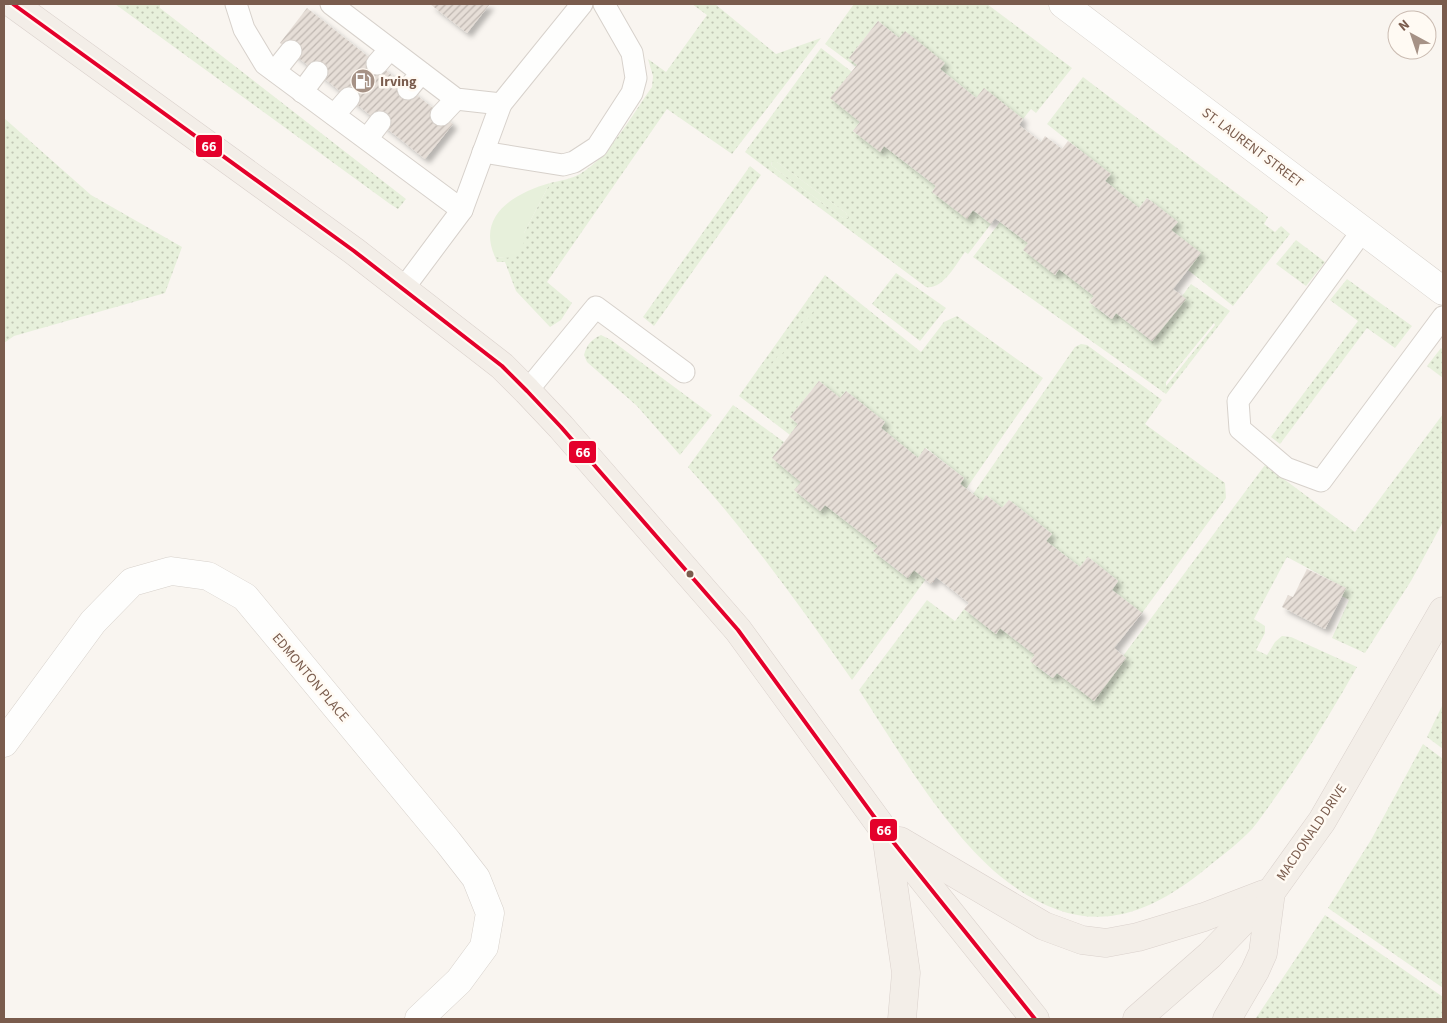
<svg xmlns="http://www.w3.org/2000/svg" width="1447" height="1023" font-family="'Source Sans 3',sans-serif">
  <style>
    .grass { fill: url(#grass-dots); fill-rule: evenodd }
    .garden { fill: #e7f0db }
    .building { fill: url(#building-hatch); filter: url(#shadow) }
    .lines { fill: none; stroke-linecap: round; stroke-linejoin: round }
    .service-casing { stroke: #d7d1cb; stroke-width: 23 }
    .minor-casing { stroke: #d7d1cb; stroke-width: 29 }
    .primary-casing { stroke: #dad1cc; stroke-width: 29 }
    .service { stroke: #fefefd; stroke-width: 21 }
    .minor { stroke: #fefefd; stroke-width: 28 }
    .primary { stroke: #f3eee8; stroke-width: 28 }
    .bus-1-casing { stroke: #fffaf3; stroke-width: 8 }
    .bus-1 { stroke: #e4002b; stroke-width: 4 }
    .bus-dot { fill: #7a5c4d; stroke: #fffaf3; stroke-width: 2 }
    .labels { text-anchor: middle; stroke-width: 5; stroke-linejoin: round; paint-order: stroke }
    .poi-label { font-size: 14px; font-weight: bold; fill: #7a5c4d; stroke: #fffaf3; text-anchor: start }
    .street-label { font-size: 14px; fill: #7a5c4d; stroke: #fffaf3 }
    .line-badge { stroke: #fffaf3; stroke-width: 2 }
    .badge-label { font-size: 14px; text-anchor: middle; font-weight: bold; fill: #fff }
  </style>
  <defs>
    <pattern id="grass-dots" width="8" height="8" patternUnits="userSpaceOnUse" patternTransform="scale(1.25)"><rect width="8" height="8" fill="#e7f0db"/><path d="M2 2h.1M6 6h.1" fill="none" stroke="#c0c6b4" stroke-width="1.8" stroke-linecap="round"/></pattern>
    <pattern id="building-hatch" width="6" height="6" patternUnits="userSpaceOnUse" patternTransform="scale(1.25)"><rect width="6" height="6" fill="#e6ded7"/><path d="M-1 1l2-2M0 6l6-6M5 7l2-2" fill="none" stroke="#bfb7b1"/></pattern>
    <filter id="shadow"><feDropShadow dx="4.5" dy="4.5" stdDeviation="2.5" flood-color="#0004"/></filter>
  </defs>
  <rect width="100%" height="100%" fill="#f9f5f0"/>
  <!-- grass -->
  <g class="grass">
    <polygon points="115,4 160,4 160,8 406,199 398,209 390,204"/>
    <path d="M 692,4 L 715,4 L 776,54 L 821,38 L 732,154 L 667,109 L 547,282 L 572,303 L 561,320 L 550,327 L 516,291 L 505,262 L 497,262 L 495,257 L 504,258 L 524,242 L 524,233 L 550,183 C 559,181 571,179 580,174 C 611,155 631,116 652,87 L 653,76 L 648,59 L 666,72 L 707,15 Z"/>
    <polygon points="854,4 987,4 1072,68 1036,113 1031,109 1023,119 984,89 976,98 940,69 944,63 905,32 899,38 878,21 849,58 857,65 856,67 825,44"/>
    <path d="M 821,48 L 852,72 L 860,122 L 853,131 L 880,151 L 884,146 L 936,186 L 932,192 L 967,218 L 973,210 L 991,224 L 968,254 L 965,252 C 956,264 943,290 926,287 L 745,152 ZM 771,162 L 777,162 L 846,213 L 848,218 L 843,218 L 772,166 Z"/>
    <polygon points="1083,77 1268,217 1264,224 1275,232 1281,226 1290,234 1233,306 1188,270 1200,253 1171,230 1177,222 1147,198 1139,208 1105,181 1110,174 1047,124"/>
    <polygon points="4,118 91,195 182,247 165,293 14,336 4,343"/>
    <polygon points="750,166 761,175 654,326 643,317"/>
    <path d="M 1000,222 L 1028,243 L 1055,275 L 1059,269 L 1094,296 L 1089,302 L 1111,319 L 1116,313 L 1152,341 L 1185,299 L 1182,296 L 1191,284 L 1230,311 L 1166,394 L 973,257 ZM 1214,323 L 1215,325 L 1166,386 L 1166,382 Z"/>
    <polygon points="1296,240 1325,262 1306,286 1276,264"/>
    <polygon points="896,273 946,308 920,341 872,304"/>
    <polygon points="825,275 921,352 944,322 957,316 1043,378 966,489 960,484 964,478 926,448 918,458 881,428 885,422 846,391 840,398 819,381 790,417 798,424 790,435 739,396"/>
    <polygon points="1347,279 1412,326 1395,348 1367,328 1280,444 1271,437 1358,321 1330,300"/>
    <path d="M 601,335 L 611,340 L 712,415 L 680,455 L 637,406 L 587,362 L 584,355 C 587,344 591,340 601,335 Z"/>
    <polygon points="1081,344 1087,345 1162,400 1145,424 1225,483 1226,498 1142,613 1112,590 1118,581 1088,557 1080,567 1046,541 1052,534 1009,500 1002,508 986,495 982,501 973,494 1075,347"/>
    <polygon points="1441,348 1443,350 1443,378 1427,366"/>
    <path d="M 733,405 L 784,442 L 772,458 L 801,482 L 795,491 L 820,511 L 825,505 L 878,546 L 873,551 L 907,578 L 914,570 L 926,579 L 852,680 C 800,606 748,533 688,467 Z"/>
    <path d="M 1443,414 L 1443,522 L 1411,581 L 1365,653 L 1332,638 L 1349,600 L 1342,596 L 1345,588 L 1287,557 L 1254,619 L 1265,626 L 1265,633 L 1256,650 L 1267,655 L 1275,642 L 1282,636 L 1291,637 L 1357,667 C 1332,711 1306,754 1277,795 C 1269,806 1261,818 1252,829 C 1240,842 1224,854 1209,866 C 1138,925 1077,938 1000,876 C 945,830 898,750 859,690 L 927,600 L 955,621 L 964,609 L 996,634 L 1000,628 L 1035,655 L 1030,661 L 1052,678 L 1057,673 L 1094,700 L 1126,658 L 1123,656 L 1265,465 L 1355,532 Z"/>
    <polygon points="1443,704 1443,749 1427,737"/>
    <polygon points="1423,744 1443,759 1443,988 1328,908 1371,840"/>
    <polygon points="1325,915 1443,997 1443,1015 1440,1019 1256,1018"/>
  </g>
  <!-- garden -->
  <g class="garden">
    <polygon points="771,161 777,162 846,213 848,218 843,218 772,166"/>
    <path d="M 550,183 L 524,233 L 524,242 L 516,257 L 504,258 L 495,257 C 476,215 515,193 550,183 Z"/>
    <polygon points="820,298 821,301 763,380 758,383"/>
  </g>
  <!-- building -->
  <g class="building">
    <polygon points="430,4 490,4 467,33"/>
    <polygon points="307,8 453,124 425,159 280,43"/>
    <polygon points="878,21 899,38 905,31 945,63 940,69 976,98 984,88 1023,119 1019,125 1041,142 1045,136 1062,149 1068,141 1111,174 1105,181 1139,208 1147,198 1178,222 1171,230 1201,253 1173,289 1186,299 1152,341 1116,313 1112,319 1089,302 1094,296 1059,269 1055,275 1023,250 1028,243 995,218 991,224 973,210 967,219 932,192 936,186 884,146 880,152 853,131 860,122 830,98 857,65 849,58"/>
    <polygon points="819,381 840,398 846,391 885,422 881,428 918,458 925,448 964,478 960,484 982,501 986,495 1002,508 1009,500 1052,534 1046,541 1080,567 1088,557 1118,581 1112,590 1142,613 1114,648 1126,658 1094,701 1057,673 1053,678 1030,661 1035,655 1000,628 996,634 964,609 969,603 936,577 931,584 914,570 908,578 873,551 878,546 825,505 820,511 794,490 801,482 772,458 798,424 790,417"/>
    <polygon points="1307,569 1346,588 1325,629 1282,607 1288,595 1293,597"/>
  </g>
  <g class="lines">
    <defs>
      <g id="service">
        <polyline points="236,4 244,29 265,64 462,210"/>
        <polyline points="331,4 456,99 501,104"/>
        <polyline points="377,64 390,49"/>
        <polyline points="275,71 291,51"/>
        <polyline points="408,89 421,73"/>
        <polyline points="302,92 317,72"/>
        <polyline points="334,115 349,98"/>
        <polyline points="441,115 456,99"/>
        <polyline points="367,139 380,122"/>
        <polyline points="483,152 563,165 574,162 597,147 632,93 636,78 632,53 604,4"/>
        <polyline points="1363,230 1238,401 1240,429 1286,468 1321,481 1443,317"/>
        <polyline points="403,289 462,210 501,104 582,4"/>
        <polyline points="527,391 596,307 684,372"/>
      </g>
      <g id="minor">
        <polyline points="1063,4 1443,291"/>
        <polyline points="4,743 93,622 132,582 171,571 208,576 245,597 448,842 476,878 490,913 484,947 459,981 419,1019"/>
      </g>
      <g id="primary">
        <polyline points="13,4 354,251 502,366 527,391 561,427 738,630 886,833 1035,1019"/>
        <polyline points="886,834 906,973 902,1019"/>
        <polyline points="900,841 1044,926 1082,940 1106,943 1138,937 1204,917 1264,894"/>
        <polyline points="1137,1019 1210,955 1271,892 1322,821 1443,611"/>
        <polyline points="1227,1019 1255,971 1263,953 1271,892"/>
      </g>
    </defs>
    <!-- service casing -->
    <use href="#service" class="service-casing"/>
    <!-- minor casing -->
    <use href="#minor" class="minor-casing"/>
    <!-- primary casing -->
    <use href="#primary" class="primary-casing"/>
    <!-- service -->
    <use href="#service" class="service"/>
    <!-- minor -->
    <use href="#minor" class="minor"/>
    <!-- primary -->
    <use href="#primary" class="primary"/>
    <defs>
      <polyline id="bus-1" points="13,4 354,251 502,366 527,391 561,427 738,630 886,833 1035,1019"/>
    </defs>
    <!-- bus-1 casing -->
    <use href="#bus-1" class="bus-1-casing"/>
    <!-- bus-1 -->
    <use href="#bus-1" class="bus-1"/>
  </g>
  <!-- icons -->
  <defs>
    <symbol id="fuel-disc" viewBox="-11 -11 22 22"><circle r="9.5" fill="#a69286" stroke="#fffaf3"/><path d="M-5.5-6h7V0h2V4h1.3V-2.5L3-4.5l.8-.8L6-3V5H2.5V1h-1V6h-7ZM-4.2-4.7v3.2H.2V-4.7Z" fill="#fff"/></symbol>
  </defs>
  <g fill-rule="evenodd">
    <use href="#fuel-disc" x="349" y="67" width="28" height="28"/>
  </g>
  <!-- markers -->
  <circle class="bus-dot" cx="690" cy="574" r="4.5"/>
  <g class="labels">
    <!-- poi labels -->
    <g class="poi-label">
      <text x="380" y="86">Irving</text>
    </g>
    <!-- street labels -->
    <g class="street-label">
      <text transform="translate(1253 147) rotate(37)" y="5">ST. LAURENT STREET</text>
      <text transform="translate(311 677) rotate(50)" y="5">EDMONTON PLACE</text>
      <text transform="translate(1311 832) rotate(-56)" y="5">MACDONALD DRIVE</text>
    </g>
  </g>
  <g class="line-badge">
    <rect x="195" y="134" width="28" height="24" rx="5" fill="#e4002b"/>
    <rect x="568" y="440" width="29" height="24" rx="5" fill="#e4002b"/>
    <rect x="869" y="818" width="29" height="24" rx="5" fill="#e4002b"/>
  </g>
  <g class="badge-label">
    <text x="209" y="151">66</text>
    <text x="583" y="457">66</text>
    <text x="884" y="835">66</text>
  </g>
  <!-- border -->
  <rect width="1447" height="1023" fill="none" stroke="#7a5c4d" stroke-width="10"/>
  <!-- north arrow -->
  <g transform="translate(1412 35) rotate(320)"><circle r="24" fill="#fffaf3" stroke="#cabbb1"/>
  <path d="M0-4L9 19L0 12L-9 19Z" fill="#a69286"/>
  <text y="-8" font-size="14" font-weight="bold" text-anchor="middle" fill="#7a5c4d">N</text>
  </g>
</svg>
